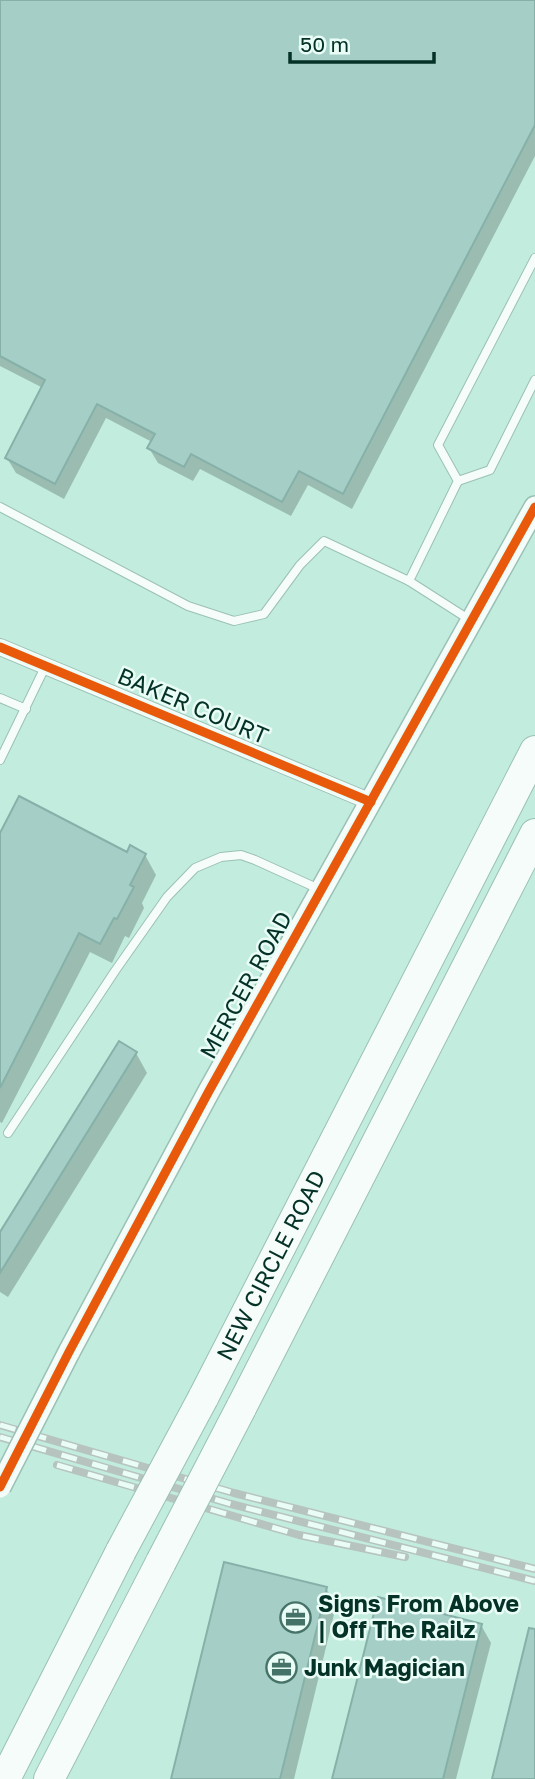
<svg xmlns="http://www.w3.org/2000/svg" width="535" height="1779" font-family="'Golos Text',sans-serif">
  <style>
    .shadow { fill: #0003 }
    .building { fill: #a5cec7; stroke: #86b1a9; stroke-width: 2 }
    .lines { fill: none; stroke-linecap: round; stroke-linejoin: round }
    .service-casing { stroke: #9ac1b5; stroke-width: 10 }
    .minor-casing { stroke: #9ac1b5; stroke-width: 18 }
    .tertiary-casing { stroke: #9ac1b5; stroke-width: 24 }
    .motorway-casing { stroke: #9ac1b5; stroke-width: 32 }
    .service { stroke: #f6fcfa; stroke-width: 8 }
    .minor { stroke: #f6fcfa; stroke-width: 16 }
    .tertiary { stroke: #f6fcfa; stroke-width: 21 }
    .motorway { stroke: #f6fcfa; stroke-width: 30 }
    .rail-casing { stroke: #b6c3bf; stroke-width: 8 }
    .rail { stroke: #eafcf6; stroke-width: 5; stroke-dasharray: 16; stroke-linecap: butt }
    .tertiary-bridge-casing { stroke: #9ac1b5; stroke-width: 24; stroke-linecap: butt }
    .motorway-bridge-casing { stroke: #9ac1b5; stroke-width: 32; stroke-linecap: butt }
    .tertiary-bridge { stroke: #f6fcfa; stroke-width: 21 }
    .motorway-bridge { stroke: #f6fcfa; stroke-width: 30 }
    .cycleway-casing { stroke: #eafcf6; stroke-width: 13 }
    .cycleway { stroke: #e8590c; stroke-width: 9 }
    .labels { text-anchor: middle; stroke-width: 5; stroke-linejoin: round; paint-order: stroke }
    .street-label { font-size: 23px; fill: #043227; stroke: #eafcf6 }
    .poi-label { font-size: 23px; font-weight: bold; fill: #043227; stroke: #eafcf6; text-anchor: start }
  </style>
  <rect width="100%" height="100%" fill="#c2ecde"/>
  <!-- shadow -->
  <g class="shadow">
    <polygon points="0,0 535,0 535,156 352,509 308,485 291,516 200,469 193,481 158,463 149,448 152,442 106,418 64,499 16,473 7,458 43,388 0,366"/>
    <polygon points="0,837 145,855 156,875 142,903 144,908 129,938 125,936 112,963 90,952 2,1123 0,1122"/>
    <polygon points="136,1053 147,1073 8,1297 0,1292 0,1236"/>
    <polygon points="326,1588 336,1606 294,1779 173,1779"/>
    <polygon points="481,1625 491,1643 456,1779 334,1779"/>
  </g>
  <!-- building -->
  <g class="building">
    <polygon points="0,0 535,0 535,125 343,494 299,471 282,502 191,454 184,467 147,448 155,434 97,404 55,484 5,458 45,380 0,356"/>
    <polygon points="19,796 127,852 130,845 146,854 130,885 134,887 117,919 114,918 100,944 79,933 0,1088 0,833"/>
    <polygon points="119,1041 137,1052 0,1273 0,1232"/>
    <polygon points="224,1562 327,1587 280,1779 171,1779"/>
    <polygon points="378,1597 482,1624 443,1779 332,1779"/>
    <polygon points="529,1628 535,1629 535,1779 492,1779"/>
  </g>
  <g class="lines">
    <defs>
      <g id="service">
        <polyline points="458,481 490,470 535,380"/>
        <polyline points="0,507 188,606 234,621 264,614 300,565 324,541 409,581 470,620"/>
        <polyline points="409,581 458,481 438,445 535,258"/>
        <polyline points="0,698 26,709"/>
        <polyline points="0,760 46,665"/>
        <polyline points="8,1133 115,971 167,897 195,868 221,857 241,855 255,860 319,889"/>
      </g>
      <polyline id="minor" points="0,647 371,802"/>
      <polyline id="tertiary" points="69,1352 209,1091 535,507"/>
      <g id="motorway">
        <path id="s1" d="M 203,1398 L 535,751"/>
        <polyline points="241,1408 535,834"/>
        <polyline points="5,1779 121,1551"/>
        <polyline points="49,1779 161,1562"/>
      </g>
    </defs>
    <!-- service casing -->
    <use href="#service" class="service-casing"/>
    <!-- minor casing -->
    <use href="#minor" class="minor-casing"/>
    <!-- tertiary casing -->
    <use href="#tertiary" class="tertiary-casing"/>
    <!-- motorway casing -->
    <use href="#motorway" class="motorway-casing"/>
    <!-- service -->
    <use href="#service" class="service"/>
    <!-- minor -->
    <use href="#minor" class="minor"/>
    <!-- tertiary -->
    <use href="#tertiary" class="tertiary"/>
    <!-- motorway -->
    <use href="#motorway" class="motorway"/>
    <defs>
      <g id="rail">
        <polyline points="0,1425 234,1493 535,1569"/>
        <polyline points="0,1437 231,1504 535,1581"/>
        <polyline points="57,1465 299,1535 405,1557"/>
      </g>
    </defs>
    <!-- rail casing -->
    <use href="#rail" class="rail-casing"/>
    <!-- rail -->
    <use href="#rail" class="rail"/>
    <defs>
      <polyline id="tertiary-bridge" points="0,1487 69,1352"/>
      <g id="motorway-bridge">
        <polyline points="121,1551 203,1398"/>
        <polyline points="161,1562 241,1408"/>
      </g>
    </defs>
    <!-- tertiary-bridge casing -->
    <use href="#tertiary-bridge" class="tertiary-bridge-casing"/>
    <!-- motorway-bridge casing -->
    <use href="#motorway-bridge" class="motorway-bridge-casing"/>
    <!-- tertiary-bridge -->
    <use href="#tertiary-bridge" class="tertiary-bridge"/>
    <!-- motorway-bridge -->
    <use href="#motorway-bridge" class="motorway-bridge"/>
    <defs>
      <g id="cycleway">
        <polyline points="0,647 371,802"/>
        <polyline points="0,1487 69,1352 209,1091 535,507"/>
      </g>
    </defs>
    <!-- cycleway casing -->
    <use href="#cycleway" class="cycleway-casing"/>
    <!-- cycleway -->
    <use href="#cycleway" class="cycleway"/>
  </g>
  <!-- icons -->
  <defs>
    <symbol id="office-ring" viewBox="-11 -11 22 22"><circle r="9.5" fill="#eafcf6" stroke="#467367" stroke-width="1.5"/><path d="M-6-3h4V-5.5h4V-3h4V5H-6ZM-1-4.5V-3h2v-1.5ZM-6 0V1H6V0Z" fill="#467367"/></symbol>
  </defs>
  <g fill-rule="evenodd">
    <use href="#office-ring" x="278" y="1600" width="35" height="35"/>
    <use href="#office-ring" x="264" y="1650" width="35" height="35"/>
  </g>
  <g class="labels">
    <!-- street labels -->
    <g class="street-label">
      <text transform="translate(193 706) rotate(23)" y="8">BAKER COURT</text>
      <text transform="translate(246 985) rotate(-61)" y="8">MERCER ROAD</text>
      <text dy="8" stroke="none"><textPath href="#s1" startOffset="149">NEW CIRCLE ROAD</textPath></text>
    </g>
    <!-- poi labels -->
    <g class="poi-label">
      <text x="318" y="1612">Signs From Above<tspan x="318" dy="26">| Off The Railz</tspan></text>
      <text x="304" y="1676">Junk Magician</text>
    </g>
  </g>
  <!-- scale -->
  <path d="M290 52v10h144v-10" fill="none" stroke="#043227" stroke-width="3.5"/>
  <text x="300" y="52" font-size="21" fill="#043227" stroke="#eafcf6" stroke-width="5" paint-order="stroke">50 m</text>
</svg>
